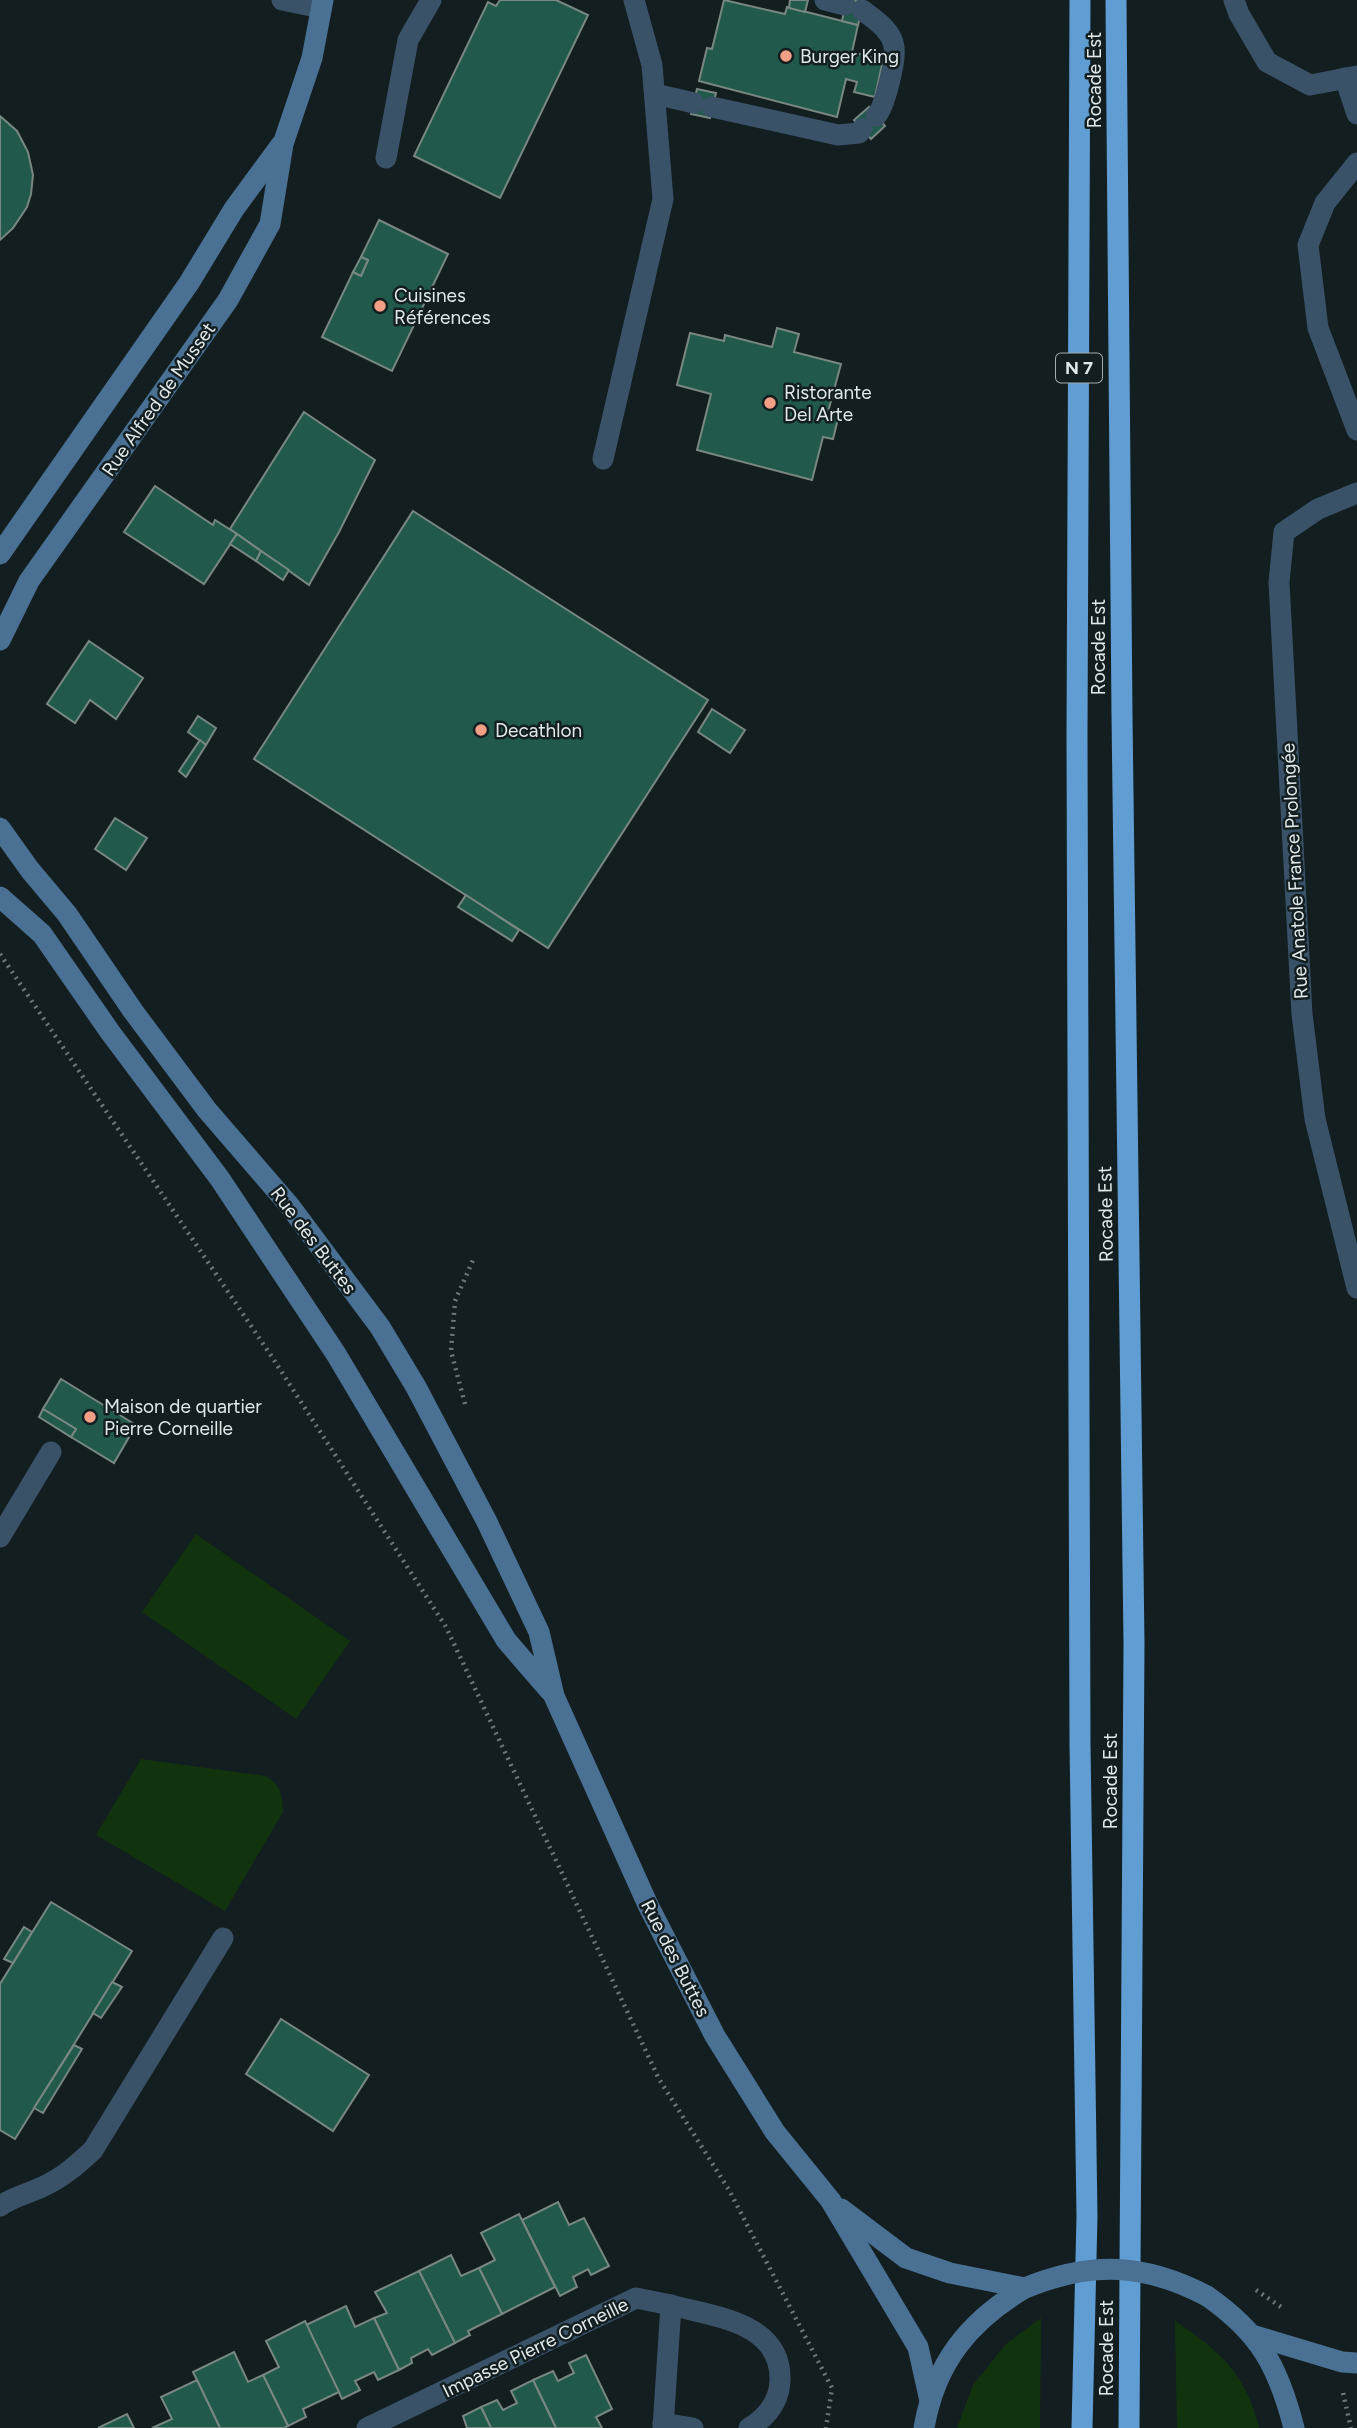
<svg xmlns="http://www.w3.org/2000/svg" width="1357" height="2428" font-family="Figtree,sans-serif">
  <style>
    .green { fill: #11340e }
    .building { fill: #22594d; stroke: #798783; stroke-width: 2 }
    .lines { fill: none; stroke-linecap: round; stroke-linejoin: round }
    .path { stroke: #6d7778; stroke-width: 4.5; stroke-dasharray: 2 5; stroke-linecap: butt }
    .lane { stroke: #3a5268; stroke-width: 21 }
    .street { stroke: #3a5268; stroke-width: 21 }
    .secondary { stroke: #4a7093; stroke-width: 21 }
    .highway { stroke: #5f9dd3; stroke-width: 21 }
    .secondary-bridge { stroke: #4a7093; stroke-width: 21 }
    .poi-dot { fill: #f39f85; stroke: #131e20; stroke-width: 2.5 }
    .labels { text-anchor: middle; stroke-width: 5; stroke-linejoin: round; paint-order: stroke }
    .shield { fill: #131e20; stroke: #a2abad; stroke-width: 2 }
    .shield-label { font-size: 18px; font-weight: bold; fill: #e0e8e9 }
    .poi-label { font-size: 19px; fill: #e0e8e9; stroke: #131e20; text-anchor: start }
    .street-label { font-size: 19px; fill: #e0e8e9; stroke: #131e20 }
  </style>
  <rect width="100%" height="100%" fill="#131e20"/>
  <!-- green -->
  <g class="green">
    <polygon points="196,1534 350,1641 296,1719 142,1612"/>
    <path d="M 141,1759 L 265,1776 C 281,1784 282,1795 283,1812 L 225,1911 L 96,1835 Z"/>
    <polygon points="1041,2318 1040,2428 957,2428 973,2385 1006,2344"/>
    <path d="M 1175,2321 C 1220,2351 1246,2374 1259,2428 L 1177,2428 Z"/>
  </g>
  <!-- building -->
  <g class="building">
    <polygon points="500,0 556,0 588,15 500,198 414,156 488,2 496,6"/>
    <polygon points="724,0 785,14 787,7 858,25 852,52 883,60 875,97 854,92 857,82 846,79 837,117 699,81 707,48 712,49"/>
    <polygon points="790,0 808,0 805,12 789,8"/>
    <polygon points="846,0 864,2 858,25 842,21"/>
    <polygon points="697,89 716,93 710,118 691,114"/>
    <polygon points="869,107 885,126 871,139 854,120"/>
    <polygon points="0,116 17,131 28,152 33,175 31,194 27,207 13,228 0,240"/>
    <polygon points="379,220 448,254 392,371 322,337 353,272 361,276 368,260 361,257"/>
    <polygon points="361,257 368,260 361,276 353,272"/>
    <polygon points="777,328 799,334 794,352 841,364 828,412 839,415 833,439 823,437 812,480 697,450 711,394 677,385 690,333 724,341 725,335 772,347"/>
    <polygon points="304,412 375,460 339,532 309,585 230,529"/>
    <polygon points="155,486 213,525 215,520 237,534 204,584 124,532"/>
    <polygon points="413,511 708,700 548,948 254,759"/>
    <polygon points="237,534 261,551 256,561 230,544"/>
    <polygon points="261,551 289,570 283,580 256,561"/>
    <polygon points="89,641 143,678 116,719 90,700 75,723 47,704"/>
    <polygon points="712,709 745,730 730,753 698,732"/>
    <polygon points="198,716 216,728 206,745 188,732"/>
    <polygon points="200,740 206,745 186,777 179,771"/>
    <polygon points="115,818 147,838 126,870 95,849"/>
    <polygon points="466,895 519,930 512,941 458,907"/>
    <polygon points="61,1379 136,1425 114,1463 71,1437 76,1429 43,1409"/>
    <polygon points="43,1409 76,1429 71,1437 39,1417"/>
    <polygon points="51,1902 132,1951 15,2139 0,2130 0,1984"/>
    <polygon points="24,1927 32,1932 13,1963 4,1959"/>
    <polygon points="112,1982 122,1987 101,2018 93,2013"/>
    <polygon points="281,2019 369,2075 333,2131 246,2074"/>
    <polygon points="74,2045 82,2049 43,2113 34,2108"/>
    <polygon points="558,2202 569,2225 584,2218 609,2266 591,2275 588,2269 573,2277 577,2287 560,2296 522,2220"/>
    <polygon points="519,2214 555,2287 502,2314 479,2268 495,2260 481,2233"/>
    <polygon points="451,2255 461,2276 479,2268 502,2314 468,2331 470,2335 455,2343 419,2271"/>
    <polygon points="419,2271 455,2343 432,2355 428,2349 411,2358 412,2363 399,2370 374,2318 387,2313 375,2292"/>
    <polygon points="346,2306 355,2327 374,2318 399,2370 378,2380 374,2372 355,2381 360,2390 342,2399 306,2325"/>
    <polygon points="305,2321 339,2392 303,2409 306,2417 288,2426 263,2375 279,2367 266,2341"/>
    <polygon points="234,2352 248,2382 263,2375 288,2426 284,2428 220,2428 193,2372"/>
    <polygon points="586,2355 612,2409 596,2417 602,2428 556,2428 533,2380 553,2371 558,2381 574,2373 569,2363"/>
    <polygon points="197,2380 220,2428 152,2428 172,2419 161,2397"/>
    <polygon points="533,2380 556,2428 491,2428 481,2407 497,2400 503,2410 517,2403 511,2391"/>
    <polygon points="481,2407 491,2428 467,2428 463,2416"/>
    <polygon points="127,2414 134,2428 98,2428"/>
  </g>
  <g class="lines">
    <!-- path -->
    <g class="path">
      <polyline points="0,954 272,1357 446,1627 659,2079 729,2190 832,2388 826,2428"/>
      <polyline points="465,1404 451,1351 455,1301 473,1260"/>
      <polyline points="1256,2290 1284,2309"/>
      <polyline points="1343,2393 1351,2428"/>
    </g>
    <!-- lane -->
    <g class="lane">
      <polyline points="282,0 321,8"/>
      <polyline points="825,0 845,5"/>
      <polyline points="1234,0 1239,14 1267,62 1310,85 1357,76"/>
      <path d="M 862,10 C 874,19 892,30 894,47 C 896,60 885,107 876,116"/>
      <polyline points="1345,78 1357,114"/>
      <polyline points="655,94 694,103"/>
      <polyline points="712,107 838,135 859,133 862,129"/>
      <polyline points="386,158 408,40 431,0"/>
      <polyline points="1357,163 1325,203 1308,245 1318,328 1357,430"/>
      <polyline points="603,459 663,199 652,65 634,0"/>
      <polyline points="0,1537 51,1452"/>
      <path d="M 0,2206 C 13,2197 27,2194 42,2187 C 62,2178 77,2165 93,2150 L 223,1938"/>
    </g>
    <!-- street -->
    <g class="street">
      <polyline points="1357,493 1318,509 1284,532 1279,582 1302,1014 1315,1119 1357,1288"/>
      <path d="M 671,2305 C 714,2317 782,2322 780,2381 C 779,2402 767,2417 749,2428"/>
      <polyline points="663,2423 693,2428"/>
      <polyline points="367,2428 636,2298 671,2305 663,2428"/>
    </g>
    <!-- secondary -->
    <g class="secondary">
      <polyline points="0,554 189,283 234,209 281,145"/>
      <polyline points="0,640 29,581 228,300 270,224 283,144 312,58 323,0"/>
      <polyline points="0,828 30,870 67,914 133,1011 207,1110 289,1205 380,1327 416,1387 487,1522 539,1632 554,1696 648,1905 715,2036 775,2132 831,2201 918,2347 930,2401"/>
      <polyline points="0,897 42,934 110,1032 220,1179 336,1354 506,1640 550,1691"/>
      <polyline points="841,2209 906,2258 950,2273 1025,2288"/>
      <path d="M 1207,2296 C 1260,2333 1278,2366 1294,2428"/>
      <polyline points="1252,2335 1342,2362 1357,2363"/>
      <path d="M 924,2428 C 935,2363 969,2321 1025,2288"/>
    </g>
    <!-- highway -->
    <g class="highway">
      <polyline points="1080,0 1077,737 1080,1744 1087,2216 1082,2428"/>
      <polyline points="1116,0 1122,716 1134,1643 1129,2428"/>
    </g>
    <!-- secondary-bridge -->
    <path class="secondary-bridge" d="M 1025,2288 C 1091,2261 1144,2263 1207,2296"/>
  </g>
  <!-- markers -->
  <g class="poi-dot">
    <circle cx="786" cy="56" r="7"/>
    <circle cx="380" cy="306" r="7"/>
    <circle cx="770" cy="403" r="7"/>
    <circle cx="481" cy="730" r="7"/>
    <circle cx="90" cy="1417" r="7"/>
  </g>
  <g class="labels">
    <!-- shield labels -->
    <rect class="shield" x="1056" y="353.5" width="46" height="29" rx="5"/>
    <g class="shield-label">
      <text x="1079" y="374">N 7</text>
    </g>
    <!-- poi labels -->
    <g class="poi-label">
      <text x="800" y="63">Burger King</text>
      <text x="394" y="302">Cuisines<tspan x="394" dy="22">Références</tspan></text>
      <text x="784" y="399">Ristorante<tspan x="784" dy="22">Del Arte</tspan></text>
      <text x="495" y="737">Decathlon</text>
      <text x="104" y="1413">Maison de quartier<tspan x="104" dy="22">Pierre Corneille</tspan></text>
    </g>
    <!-- street labels -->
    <g class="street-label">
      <text transform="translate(1094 80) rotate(-90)" y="7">Rocade Est</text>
      <text transform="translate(158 399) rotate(-55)" y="7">Rue Alfred de Musset</text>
      <text transform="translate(1098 647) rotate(-90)" y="7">Rocade Est</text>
      <text transform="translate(1294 871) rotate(-93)" y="7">Rue Anatole France Prolongée</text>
      <text transform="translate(1105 1214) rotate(-91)" y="7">Rocade Est</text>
      <text transform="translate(314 1240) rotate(53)" y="7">Rue des Buttes</text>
      <text transform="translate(1110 1781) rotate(-90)" y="7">Rocade Est</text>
      <text transform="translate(676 1958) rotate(63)" y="7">Rue des Buttes</text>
      <text transform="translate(535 2347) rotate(-26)" y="7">Impasse Pierre Corneille</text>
      <text transform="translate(1106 2348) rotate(-90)" y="7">Rocade Est</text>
    </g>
  </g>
</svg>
